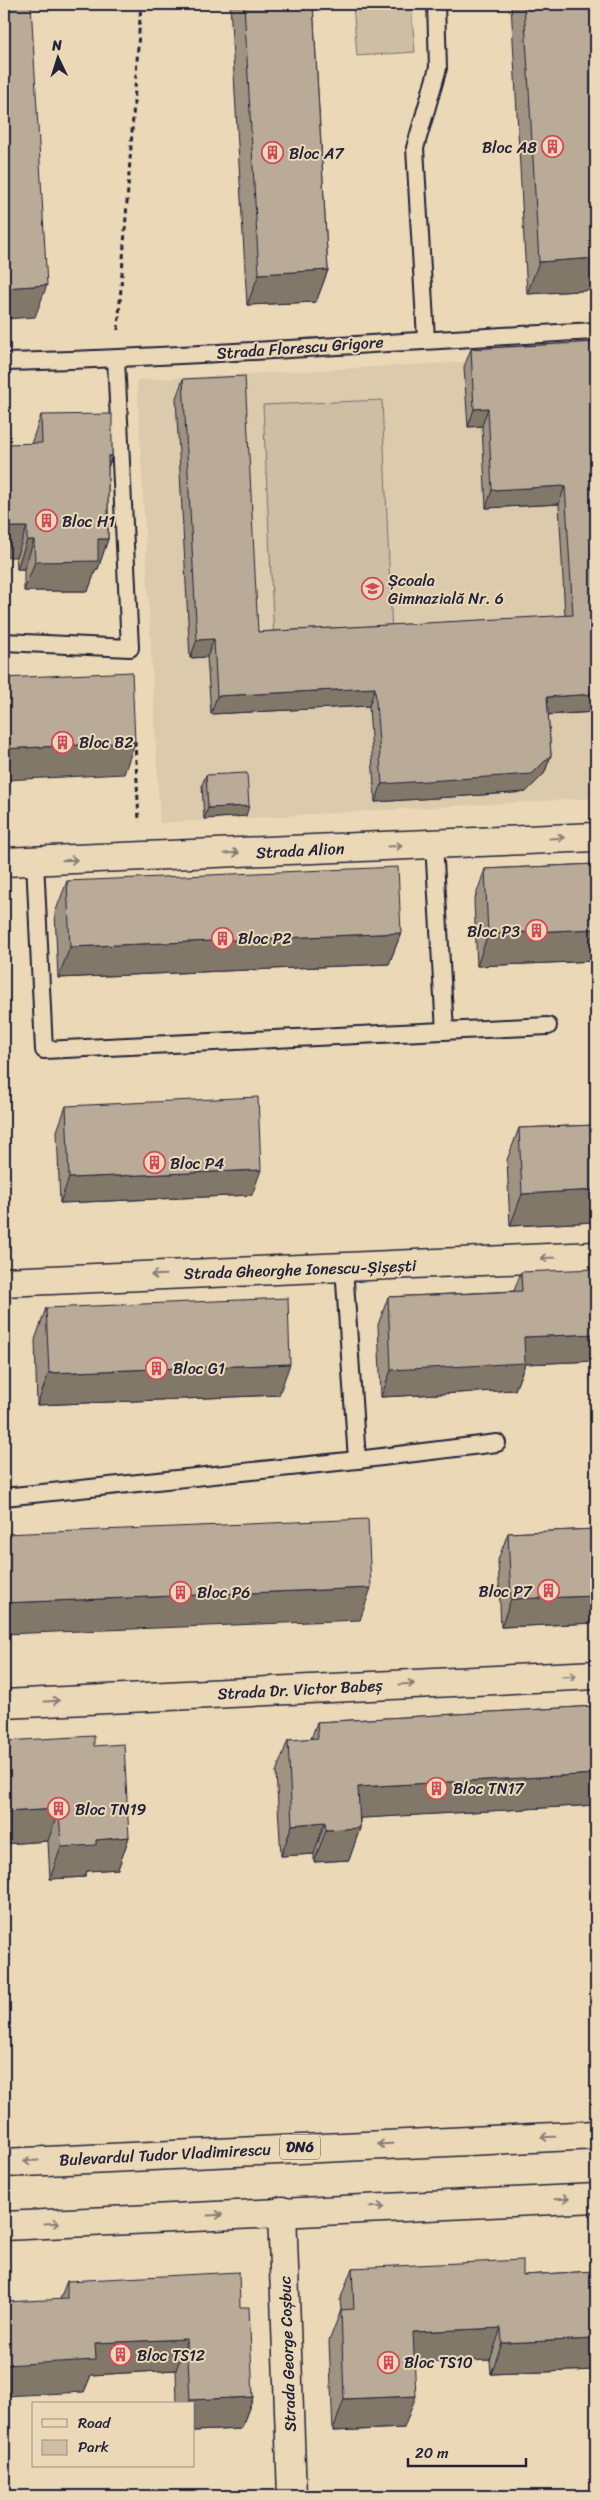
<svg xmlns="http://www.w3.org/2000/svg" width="600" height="2500" font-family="Sriracha,sans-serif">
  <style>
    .built { fill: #dccaad }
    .green { fill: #cebea4; stroke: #787070 }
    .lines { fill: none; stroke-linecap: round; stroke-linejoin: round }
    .service-casing { stroke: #22223b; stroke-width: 20 }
    .minor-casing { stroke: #22223b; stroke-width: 31 }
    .primary-casing { stroke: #22223b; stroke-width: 31 }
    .path { stroke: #22223b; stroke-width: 3; stroke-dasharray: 5 4; stroke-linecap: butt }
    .service { stroke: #ebd8b6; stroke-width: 16 }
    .minor { stroke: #ebd8b6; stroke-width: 28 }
    .primary { stroke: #ebd8b6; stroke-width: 28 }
    .wall { fill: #9f9382; stroke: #22223b }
    .shaded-wall { fill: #82786a; stroke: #22223b }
    .building { fill: #b9ab97; stroke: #22223b }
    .oneway { stroke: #867d78 }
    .labels { text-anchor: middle; stroke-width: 4; stroke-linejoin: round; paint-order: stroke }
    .shield { fill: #ebd8b6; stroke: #5e5960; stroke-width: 1 }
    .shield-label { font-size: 15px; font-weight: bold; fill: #22223b }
    .poi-label { font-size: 16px; fill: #22223b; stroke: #ebd8b6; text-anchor: start }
    .street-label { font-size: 16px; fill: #22223b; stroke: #ebd8b6 }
  </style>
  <rect width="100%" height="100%" fill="#ebd8b6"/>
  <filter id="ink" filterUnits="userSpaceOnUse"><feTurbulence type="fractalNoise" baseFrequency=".02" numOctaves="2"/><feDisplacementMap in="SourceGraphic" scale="10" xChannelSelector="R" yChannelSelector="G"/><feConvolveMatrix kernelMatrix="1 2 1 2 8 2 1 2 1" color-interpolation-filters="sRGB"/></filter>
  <g filter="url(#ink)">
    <!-- built -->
    <polygon class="built" points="596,355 596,798 160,823 137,380"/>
    <!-- green -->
    <g class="green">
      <polygon points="353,4 411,4 415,52 357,56"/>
      <polygon points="382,400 392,634 274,639 263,405"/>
    </g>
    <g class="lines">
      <defs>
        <g id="service">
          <polyline points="426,339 415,148 438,68 436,4"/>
          <path d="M 4,362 C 201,357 399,341 596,331"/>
          <polyline points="4,642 130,648 116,359"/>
          <polyline points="434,844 445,1031"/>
          <polyline points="35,861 44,1050 548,1026"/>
          <polyline points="344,1267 357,1460 497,1443"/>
          <polyline points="4,1497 357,1460"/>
        </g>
        <g id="minor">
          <polyline points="4,862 596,837"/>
          <polyline points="4,1282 596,1256"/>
          <polyline points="4,1704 596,1675"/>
          <polyline points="282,2211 292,2496"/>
        </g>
        <g id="primary">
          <polyline points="4,2163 596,2135"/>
          <polyline points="4,2226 596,2198"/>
        </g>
      </defs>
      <!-- service casing -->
      <use href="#service" class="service-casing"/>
      <!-- minor casing -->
      <use href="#minor" class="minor-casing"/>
      <!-- primary casing -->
      <use href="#primary" class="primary-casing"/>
      <!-- path -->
      <g class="path">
        <polyline points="118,330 141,4"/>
        <polyline points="135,741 139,822"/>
      </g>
      <!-- service -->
      <use href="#service" class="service"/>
      <!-- minor -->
      <use href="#minor" class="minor"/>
      <!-- primary -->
      <use href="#primary" class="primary"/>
    </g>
    <!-- wall -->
    <g class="wall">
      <polygon points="230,4 313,4 328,270 316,302 247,305"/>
      <polygon points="511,4 593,4 596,57 596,290 527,294"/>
      <polygon points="596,342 596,712 548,715 551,755 544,774 526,792 375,802 369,706 211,714 207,657 190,658 176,398 183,379 258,632 565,616 559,504 486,508 482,426 468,427 464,367 471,349"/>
      <polygon points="41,415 112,456 108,468 108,539 98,569 96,569 88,591 24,591 24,569 17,569 16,557 31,444"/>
      <polygon points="206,775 246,816 204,819 202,785"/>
      <polygon points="596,864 596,961 477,966 474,901 485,869"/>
      <polygon points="67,881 401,933 389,964 58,978 55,913"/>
      <polygon points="66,1106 252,1195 60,1203 57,1131"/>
      <polygon points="596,1125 596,1222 510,1226 507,1160 519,1128"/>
      <polygon points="521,1272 596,1361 525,1364 515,1390 381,1397 378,1325 388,1297 514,1291"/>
      <polygon points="46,1308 279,1395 37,1405 35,1340"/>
      <polygon points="596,1529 596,1623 501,1627 498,1560 508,1533"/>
      <polygon points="596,1706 596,1805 360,1818 360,1828 349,1860 314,1862 314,1854 281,1856 276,1772 288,1740 311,1739 317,1722"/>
      <polygon points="94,1746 129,1837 118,1869 87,1871 85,1877 50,1879 48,1841 4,1844"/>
      <polygon points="352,2268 523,2275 596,2271 596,2370 491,2374 490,2360 414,2363 404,2428 333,2431 329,2341 341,2310 340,2300"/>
      <polygon points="67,2281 240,2307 253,2397 241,2429 194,2431 194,2404 177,2404 176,2370 91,2375 84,2392 60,2299"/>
    </g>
    <!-- shaded-wall -->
    <g class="shaded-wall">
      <polygon points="596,258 596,290 527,294 539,262"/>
      <polygon points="328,270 316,302 247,305 259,274"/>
      <polygon points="47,285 35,317 4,319 4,288"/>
      <polygon points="488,408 482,426 468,427 474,409"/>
      <polygon points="108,456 112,456 102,485"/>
      <polygon points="565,486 559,504 486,508 492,490"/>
      <polygon points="4,527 27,527 16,557 4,557"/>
      <polygon points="98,539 108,539 98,569 96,569 88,591 24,591 35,562"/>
      <polygon points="27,540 34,540 24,569 17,569"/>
      <polygon points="214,639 207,657 190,658 197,640"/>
      <polygon points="375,688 369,706 211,714 217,696"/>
      <polygon points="596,694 596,712 540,715 547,697"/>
      <polygon points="135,742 124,774 4,780 4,749"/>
      <polygon points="551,755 544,774 526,792 375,802 382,784"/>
      <polygon points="249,806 246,816 204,819 208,808"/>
      <polygon points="596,929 596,961 477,966 488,934"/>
      <polygon points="401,933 389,964 58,978 70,947"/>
      <polygon points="261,1170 252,1195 60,1203 69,1178"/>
      <polygon points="596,1190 596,1222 510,1226 522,1194"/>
      <polygon points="596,1334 596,1361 525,1364 515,1390 381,1397 391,1370 524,1337"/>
      <polygon points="290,1364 279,1395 37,1405 49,1373"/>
      <polygon points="371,1588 360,1620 4,1634 4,1603"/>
      <polygon points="596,1596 596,1623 501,1627 511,1599"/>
      <polygon points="596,1774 596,1805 347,1819 358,1787"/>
      <polygon points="59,1809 48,1841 4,1844 4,1812"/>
      <polygon points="325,1822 314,1854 281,1856 292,1825"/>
      <polygon points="360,1828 349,1860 314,1862 326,1830"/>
      <polygon points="129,1837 118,1869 87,1871 85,1877 50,1879 61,1847 96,1840"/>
      <polygon points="501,2328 490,2360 401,2364 413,2332"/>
      <polygon points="187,2339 176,2370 91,2375 84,2392 4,2396 4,2365 95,2343"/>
      <polygon points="596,2339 596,2370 491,2374 502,2343"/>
      <polygon points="416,2396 404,2428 333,2431 344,2399"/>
      <polygon points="253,2397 241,2429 194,2431 194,2404 189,2404 190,2400"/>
    </g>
    <!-- building -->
    <g class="building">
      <polygon points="4,4 31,4 47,285 4,288"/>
      <polygon points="244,4 313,4 328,270 259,274"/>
      <polygon points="524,4 593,4 596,57 596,258 539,262"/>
      <polygon points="596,342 596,694 547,697 551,755 532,774 382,784 375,688 217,696 214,639 197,640 183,379 245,376 258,632 573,615 565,486 492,490 488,408 474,409 471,349"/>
      <polygon points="112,414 112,456 108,456 108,539 98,539 98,561 35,562 34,540 27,540 27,527 4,527 4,444 42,443 41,415"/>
      <polygon points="132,672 135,742 4,749 4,678"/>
      <polygon points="247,773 249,806 208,808 206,775"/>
      <polygon points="596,864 596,929 488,934 485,869"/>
      <polygon points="398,867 401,933 70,947 67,881"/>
      <polygon points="258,1097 261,1170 69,1178 66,1106"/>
      <polygon points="596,1125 596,1190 522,1194 519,1128"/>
      <polygon points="596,1269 596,1334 524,1337 525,1363 391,1370 388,1297 522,1291 521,1272"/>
      <polygon points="288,1298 290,1364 49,1373 46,1308"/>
      <polygon points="368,1519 371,1588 4,1603 4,1534"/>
      <polygon points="596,1529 596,1596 511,1599 508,1533"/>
      <polygon points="596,1706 596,1774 358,1787 360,1828 326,1830 325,1822 292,1825 288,1740 318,1738 317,1722"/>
      <polygon points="94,1736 94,1746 124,1744 129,1837 96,1840 96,1845 61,1847 59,1809 4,1812 4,1741"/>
      <polygon points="523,2260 523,2275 596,2271 596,2339 502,2343 501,2328 413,2332 416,2396 344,2399 341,2310 354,2309 352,2268"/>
      <polygon points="239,2272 240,2307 249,2307 253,2397 190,2400 187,2339 95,2343 96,2360 4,2365 4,2302 67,2299 67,2281"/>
    </g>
    <!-- one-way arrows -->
    <defs><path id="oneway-shaft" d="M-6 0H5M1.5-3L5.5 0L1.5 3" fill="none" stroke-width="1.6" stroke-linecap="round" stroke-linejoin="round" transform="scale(1.25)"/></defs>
    <g class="oneway">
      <use href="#oneway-shaft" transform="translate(557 838) rotate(-3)"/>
      <use href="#oneway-shaft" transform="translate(395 846) rotate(-3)"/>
      <use href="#oneway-shaft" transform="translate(232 853) rotate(-3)"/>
      <use href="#oneway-shaft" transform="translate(70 860) rotate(-2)"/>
      <use href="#oneway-shaft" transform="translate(548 1258) rotate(177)"/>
      <use href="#oneway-shaft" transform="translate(158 1275) rotate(178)"/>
      <use href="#oneway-shaft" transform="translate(569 1676) rotate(-3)"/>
      <use href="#oneway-shaft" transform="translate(407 1684) rotate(-3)"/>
      <use href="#oneway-shaft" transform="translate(52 1701) rotate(-3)"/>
      <use href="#oneway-shaft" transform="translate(548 2137) rotate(178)"/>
      <use href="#oneway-shaft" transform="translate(385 2144) rotate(178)"/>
      <use href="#oneway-shaft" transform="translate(31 2161) rotate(177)"/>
      <use href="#oneway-shaft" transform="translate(562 2199) rotate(-2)"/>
      <use href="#oneway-shaft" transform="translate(377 2207) rotate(-2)"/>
      <use href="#oneway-shaft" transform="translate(215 2215) rotate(-3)"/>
      <use href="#oneway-shaft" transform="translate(52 2223) rotate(-3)"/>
    </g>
  </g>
  <!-- icons -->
  <defs>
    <symbol id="building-ring" viewBox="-11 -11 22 22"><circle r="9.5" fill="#ebd8b6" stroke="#d1495b" stroke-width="1.5"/><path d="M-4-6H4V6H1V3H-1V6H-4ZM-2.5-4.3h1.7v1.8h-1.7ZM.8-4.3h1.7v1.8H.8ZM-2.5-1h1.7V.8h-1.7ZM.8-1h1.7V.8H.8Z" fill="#d1495b"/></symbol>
    <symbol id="school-ring" viewBox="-11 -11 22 22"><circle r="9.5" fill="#ebd8b6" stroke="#d1495b" stroke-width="1.5"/><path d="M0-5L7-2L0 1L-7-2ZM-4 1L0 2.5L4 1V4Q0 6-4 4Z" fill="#d1495b"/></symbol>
  </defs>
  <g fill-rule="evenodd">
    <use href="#building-ring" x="540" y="134" width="25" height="25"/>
    <use href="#building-ring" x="260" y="140" width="25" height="25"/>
    <use href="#building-ring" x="34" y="508" width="25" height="25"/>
    <use href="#school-ring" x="360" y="576" width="25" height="25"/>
    <use href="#building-ring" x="50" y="730" width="25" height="25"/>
    <use href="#building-ring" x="524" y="918" width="25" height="25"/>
    <use href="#building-ring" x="210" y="926" width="25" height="25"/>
    <use href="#building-ring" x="142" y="1150" width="25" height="25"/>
    <use href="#building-ring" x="144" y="1356" width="25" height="25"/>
    <use href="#building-ring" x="536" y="1578" width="25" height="25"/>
    <use href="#building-ring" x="168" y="1580" width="25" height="25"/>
    <use href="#building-ring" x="424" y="1776" width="25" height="25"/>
    <use href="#building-ring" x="46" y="1796" width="25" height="25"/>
    <use href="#building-ring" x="108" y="2342" width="25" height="25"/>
    <use href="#building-ring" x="376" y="2350" width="25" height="25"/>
  </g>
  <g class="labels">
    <!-- shield labels -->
    <rect class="shield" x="280" y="2134.5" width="40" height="25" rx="4"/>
    <g class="shield-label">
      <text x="300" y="2152">DN6</text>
    </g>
    <!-- poi labels -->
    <g class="poi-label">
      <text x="537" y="153" text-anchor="end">Bloc A8</text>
      <text x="289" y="159">Bloc A7</text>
      <text x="62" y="527">Bloc H1</text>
      <text x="388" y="586">Școala<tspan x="388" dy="18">Gimnazială Nr. 6</tspan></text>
      <text x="79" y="748">Bloc B2</text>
      <text x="520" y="937" text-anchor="end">Bloc P3</text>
      <text x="238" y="944">Bloc P2</text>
      <text x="170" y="1169">Bloc P4</text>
      <text x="173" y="1374">Bloc G1</text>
      <text x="532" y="1597" text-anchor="end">Bloc P7</text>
      <text x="197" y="1598">Bloc P6</text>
      <text x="453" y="1794">Bloc TN17</text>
      <text x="75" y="1815">Bloc TN19</text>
      <text x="137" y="2361">Bloc TS12</text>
      <text x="404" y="2368">Bloc TS10</text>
    </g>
    <!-- street labels -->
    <g class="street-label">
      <text transform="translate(300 347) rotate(-4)" y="6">Strada Florescu Grigore</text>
      <text transform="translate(300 850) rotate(-3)" y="6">Strada Alion</text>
      <text transform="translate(300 1269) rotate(-2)" y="6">Strada Gheorghe Ionescu-Șișești</text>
      <text transform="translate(300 1689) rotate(-3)" y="6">Strada Dr. Victor Babeș</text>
      <text transform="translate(165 2154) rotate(-3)" y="6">Bulevardul Tudor Vladimirescu</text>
      <text transform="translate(287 2354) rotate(-92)" y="6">Strada George Coșbuc</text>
    </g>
  </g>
  <!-- margin -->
  <rect width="600" height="2500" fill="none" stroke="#ebd8b6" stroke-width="20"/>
  <rect x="10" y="10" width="580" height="2480" fill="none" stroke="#22223b" stroke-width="2" filter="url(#ink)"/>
  <!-- legend -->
  <rect x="32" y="2402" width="162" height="65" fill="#ebd8b6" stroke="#9b8f85"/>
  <rect x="42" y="2419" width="25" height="8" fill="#ebd8b6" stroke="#9b8f85"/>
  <text x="78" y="2428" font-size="15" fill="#22223b">Road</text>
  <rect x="42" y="2440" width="25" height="15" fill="#cebea4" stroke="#9b8f85"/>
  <text x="78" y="2452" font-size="15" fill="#22223b">Park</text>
  <!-- north arrow -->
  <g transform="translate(58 58) rotate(356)" stroke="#ebd8b6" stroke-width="4" paint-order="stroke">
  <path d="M0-4L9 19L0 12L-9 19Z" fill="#22223b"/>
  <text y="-8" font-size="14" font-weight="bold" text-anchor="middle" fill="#22223b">N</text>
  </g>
  <!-- scale -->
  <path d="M408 2458v8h118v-8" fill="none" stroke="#22223b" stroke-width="2.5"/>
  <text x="415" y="2458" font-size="15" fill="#22223b" stroke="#ebd8b6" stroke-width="4" paint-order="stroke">20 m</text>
</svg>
